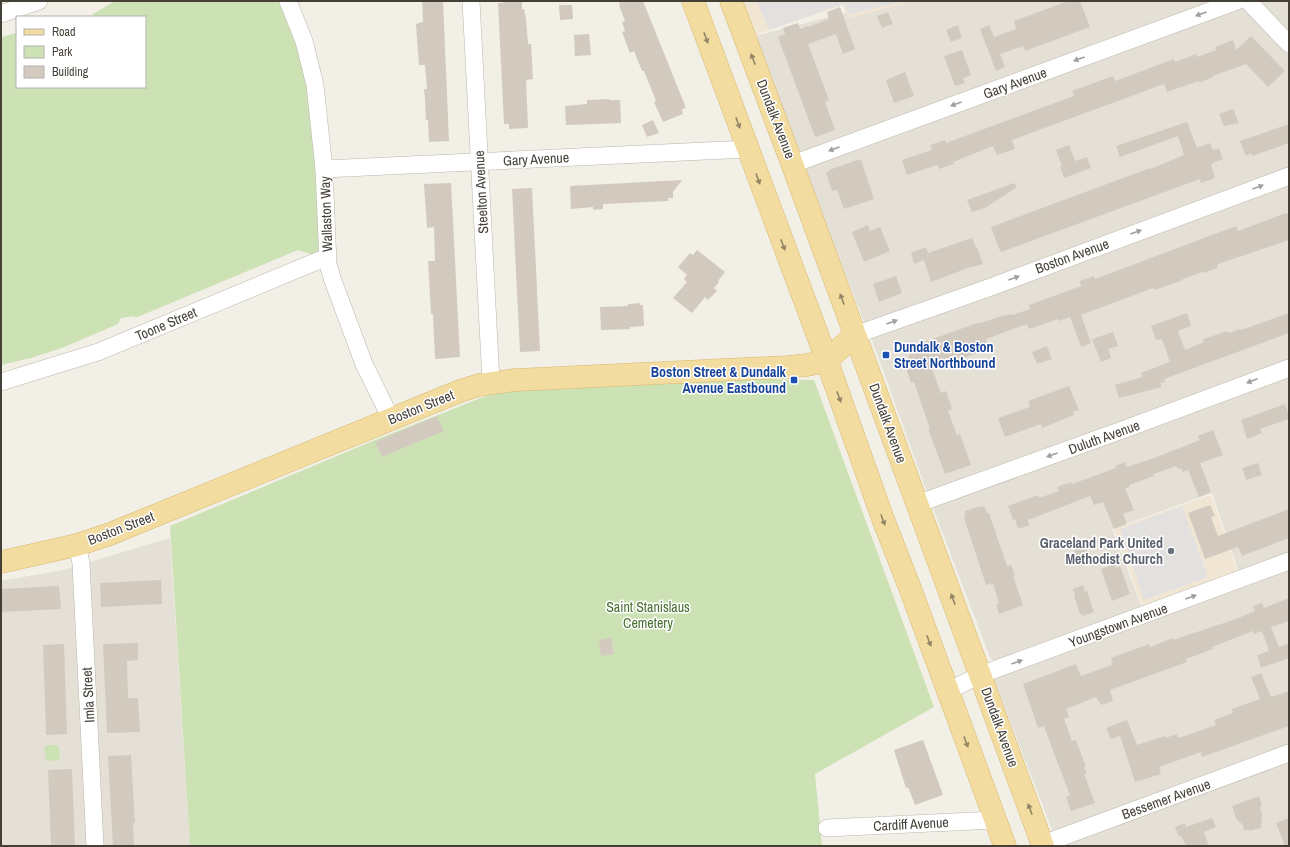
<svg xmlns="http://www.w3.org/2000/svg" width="1290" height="847" font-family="'Archivo Narrow',sans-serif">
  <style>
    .residential { fill: #e5e0d6 }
    .commercial { fill: #f1e6d4 }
    .green { fill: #cde2b4 }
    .parking { fill: #e3e1df }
    .building { fill: #d2cabe }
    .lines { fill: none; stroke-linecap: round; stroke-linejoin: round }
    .minor-casing { stroke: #bcb6ab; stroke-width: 18 }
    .major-casing { stroke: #d7b970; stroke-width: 23 }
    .minor { stroke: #fff; stroke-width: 17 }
    .major { stroke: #f3dc9f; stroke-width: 22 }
    .oneway { fill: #a29f9b }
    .oneway2 { fill: #938666 }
    .transit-dot { fill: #1a4fb4; stroke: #fff; stroke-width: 1.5 }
    .worship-dot { fill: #6b7280; stroke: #fff; stroke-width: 1.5 }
    .labels { text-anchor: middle; stroke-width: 3; stroke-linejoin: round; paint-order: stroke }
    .street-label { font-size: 14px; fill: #443f37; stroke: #fff }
    .transit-label { font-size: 14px; font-weight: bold; fill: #164399; stroke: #fff; text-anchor: start }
    .worship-label { font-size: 14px; font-weight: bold; fill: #5b616d; stroke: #fff; text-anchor: end }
    .park-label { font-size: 14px; fill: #476f30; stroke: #fff }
  </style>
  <rect width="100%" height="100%" fill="#f2efe7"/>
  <!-- residential -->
  <g class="residential">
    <polygon points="882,1 1227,1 800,155 755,36 883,3"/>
    <polygon points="1259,1 1289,1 1289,33"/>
    <polygon points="1244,5 1289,53 1289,168 865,324 802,165"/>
    <polygon points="1289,182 1289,361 928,495 871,337"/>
    <polygon points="1289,374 1289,555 1239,572 1212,493 1112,529 1142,608 993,661 990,657 932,505"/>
    <polygon points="170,538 190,846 1,846 1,581 63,570"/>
    <polygon points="1289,567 1289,745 1053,832 993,677"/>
    <polygon points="1289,759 1289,846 1057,846"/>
  </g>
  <!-- commercial -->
  <g class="commercial">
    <polygon points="740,1 902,1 903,4 848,18 843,5 755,35"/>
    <polygon points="1211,495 1238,573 1143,608 1114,529"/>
  </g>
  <!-- green -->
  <g class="green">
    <polygon points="115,1 280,1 300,52 315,127 322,250 316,256 298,250 135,318 135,316 121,318 118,324 62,348 31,358 1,365 1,37 17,33 17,87 145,87 145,17 93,17 93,14"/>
    <polygon points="768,379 814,380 934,707 815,774 822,846 190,846 170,526 375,440 496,392 668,383"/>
    <polygon points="47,745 57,745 59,747 60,757 58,760 48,761 45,758 44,748"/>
  </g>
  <!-- parking -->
  <g class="parking">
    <polygon points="757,1 900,1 901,2 848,15 844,4 769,30"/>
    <polygon points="1182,506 1208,577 1144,600 1120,529"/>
  </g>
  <!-- building -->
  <g class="building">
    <polygon points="422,1 443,1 449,141 429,142 428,120 426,120 425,98 424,89 427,89 425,65 419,65 416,24 423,22"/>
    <polygon points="503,1 522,1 522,9 524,9 526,19 528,44 531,44 533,79 526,80 528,128 509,129 509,124 504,124 498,3 503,3"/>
    <polygon points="619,1 643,1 686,108 682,109 683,114 663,122 654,102 656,101 644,71 642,71 634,51 630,53 622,32 625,31 622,22 625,21 619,5 620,5"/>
    <polygon points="1068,1 1080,1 1090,27 1025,51 1023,46 1000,54 1005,67 996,71 980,29 989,25 994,37 1016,29 1014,21"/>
    <polygon points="559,5 572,5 573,19 560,20"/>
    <polygon points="840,7 855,49 843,54 836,34 808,44 829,100 825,102 835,130 815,137 778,37 785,34 783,28 798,23 800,29 808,26 808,27 829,19 827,12"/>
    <polygon points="888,12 893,24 882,28 877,16"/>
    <polygon points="958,25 962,38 951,42 946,30"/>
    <polygon points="589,34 591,55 575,56 574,35"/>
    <polygon points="1251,36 1285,71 1268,87 1246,64 1213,76 1213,77 1199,83 1199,81 1167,92 1164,84 1012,140 1015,149 997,155 993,146 953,162 954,164 939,169 937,165 907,175 902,160 932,150 930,145 945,140 946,143 1074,96 1072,91 1113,76 1115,81 1174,59 1175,62 1196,54 1197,57 1216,50 1215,47 1233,40 1236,50"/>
    <polygon points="962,50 971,75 963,78 965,83 955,86 944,56"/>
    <polygon points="905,72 914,96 894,103 886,80"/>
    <polygon points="609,99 609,100 620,100 621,123 566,125 565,106 587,104 587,100"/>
    <polygon points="1233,109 1239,123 1224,126 1219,114"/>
    <polygon points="653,120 659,133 647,137 642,125"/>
    <polygon points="1187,122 1197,148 1210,143 1213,150 1219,148 1223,159 1211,164 1215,178 1201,183 1200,179 1001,252 1000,249 999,249 991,227 1150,168 1150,169 1184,155 1178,136 1120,157 1116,146"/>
    <polygon points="1289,124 1289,143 1252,156 1251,153 1246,156 1240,141"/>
    <polygon points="1069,145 1075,161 1087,157 1091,168 1064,178 1060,167 1062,166 1056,150"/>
    <polygon points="857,160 861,160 874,199 844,209 837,190 832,191 826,172 830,171 829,170"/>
    <polygon points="682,180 673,192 673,198 668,198 669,201 603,204 603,209 593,210 593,207 571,209 570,186"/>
    <polygon points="451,183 460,357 435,359 433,314 431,314 428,261 435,261 434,227 427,228 424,184"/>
    <polygon points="1014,183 1017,187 985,208 972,212 967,200"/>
    <polygon points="532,188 540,351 520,352 512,189"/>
    <polygon points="1286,213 1286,214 1289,213 1289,240 1218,264 1217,265 1218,268 1203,273 1202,272 1181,280 1181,281 1154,290 1153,288 1081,315 1091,343 1081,347 1070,317 1059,321 1058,319 1029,329 1027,324 986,339 989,349 932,369 941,393 946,391 952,409 948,411 957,435 960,434 971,465 945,474 928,429 930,429 914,382 911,383 906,368 911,366 908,357 910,356 907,348 980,322 980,323 1005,315 1005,316 1011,314 1012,315 1030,309 1029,305 1081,286 1080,281 1094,276 1095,279 1236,226 1238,231"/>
    <polygon points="868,225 870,231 880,227 890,251 864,262 852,232"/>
    <polygon points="972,238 976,248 977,247 983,264 973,267 973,266 931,282 924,260 914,264 911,253 926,247 928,253"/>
    <polygon points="697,250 725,272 718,281 719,282 714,288 717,291 708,300 705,297 692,313 673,298 687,282 684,279 687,275 678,267 690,253 693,255"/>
    <polygon points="896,276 902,293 879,302 873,284"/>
    <polygon points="640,303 640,305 643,305 644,326 630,327 630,329 601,330 600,307 628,306 628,304"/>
    <polygon points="1187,313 1191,326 1178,331 1185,350 1204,342 1203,339 1228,331 1229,333 1240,329 1241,330 1289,313 1289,333 1164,379 1165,382 1160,383 1162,387 1119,398 1115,385 1143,377 1141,373 1170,362 1162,339 1156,340 1151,326"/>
    <polygon points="1113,332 1118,346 1108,349 1111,358 1101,362 1092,339"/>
    <polygon points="1047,346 1052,359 1037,364 1032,352"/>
    <polygon points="1069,386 1079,410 1073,412 1074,415 1042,428 1041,424 1005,437 998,418 1030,407 1028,401"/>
    <polygon points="1285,404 1289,415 1289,419 1260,429 1262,433 1247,439 1241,420"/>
    <polygon points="437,416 444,431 382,457 375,442"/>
    <polygon points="1213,430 1223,455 1200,463 1211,492 1199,497 1188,470 1182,472 1181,468 1178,469 1176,466 1154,474 1154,476 1129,485 1130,487 1125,488 1134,510 1123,514 1127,524 1114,529 1103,502 1094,505 1090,496 1028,520 1029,525 1018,529 1015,519 1013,520 1008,506 1038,495 1039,498 1059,491 1057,487 1071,482 1072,484 1116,468 1115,466 1125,462 1127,467 1154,458 1200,440 1198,436"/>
    <polygon points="1258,463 1262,475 1246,480 1242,468"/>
    <polygon points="1210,505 1215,516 1211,517 1218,536 1289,509 1289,538 1242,556 1238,547 1205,559 1188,513"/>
    <polygon points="981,506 981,507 984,506 987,513 989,513 1007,566 1011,565 1015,575 1013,576 1023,605 999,614 996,604 999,603 993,584 991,585 991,583 986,585 964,518 965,517 964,514 966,513 965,511"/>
    <polygon points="1085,543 1090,560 1079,563 1073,547"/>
    <polygon points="1115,564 1116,568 1120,566 1130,594 1112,601 1101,569"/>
    <polygon points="161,580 162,604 101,607 100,583"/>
    <polygon points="1083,585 1085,592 1087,591 1094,612 1082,616 1082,614 1080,614 1074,596 1075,595 1073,589"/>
    <polygon points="59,586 61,609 1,612 1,589"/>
    <polygon points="1289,598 1289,621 1271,627 1279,647 1289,643 1289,658 1261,668 1257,655 1269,651 1262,631 1254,634 1253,631 1212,647 1213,649 1186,659 1187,662 1110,690 1113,701 1101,705 1096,697 1066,709 1069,717 1064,719 1072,741 1076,740 1086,767 1084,767 1087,774 1084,774 1095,803 1071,811 1066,797 1070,795 1055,756 1044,726 1038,728 1023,684 1076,664 1081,676 1112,665 1111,663 1112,663 1111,658 1149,644 1150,647 1173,638 1173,640 1236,619 1255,611 1253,606 1262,603 1264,608"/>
    <polygon points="611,638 614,654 601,656 599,640"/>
    <polygon points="138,643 138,660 127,661 128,698 138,698 140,732 107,733 103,644"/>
    <polygon points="64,644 67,734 46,735 43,645"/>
    <polygon points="1261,673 1271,697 1289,691 1289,726 1202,757 1201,752 1159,767 1161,774 1135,782 1120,736 1111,739 1106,728 1127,720 1137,745 1165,736 1165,738 1177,734 1178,738 1182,737 1216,725 1214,720 1233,713 1232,709 1260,699 1251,677"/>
    <polygon points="923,740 943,795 915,805 908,787 906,788 894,750"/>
    <polygon points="131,755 135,823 133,823 134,846 113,846 108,756"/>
    <polygon points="72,769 75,846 51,846 48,770"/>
    <polygon points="1259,796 1262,806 1260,807 1262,814 1261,828 1249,831 1249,829 1245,831 1242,824 1236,819 1232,806"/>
    <polygon points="1212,818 1216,827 1204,832 1209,846 1186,846 1181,836 1179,837 1175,827 1185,823 1186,827"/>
    <polygon points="1289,818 1289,846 1285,846 1276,823"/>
  </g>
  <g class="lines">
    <defs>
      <g id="minor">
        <polyline points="288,1 304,41 315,85 324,169 328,264 332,278 364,364 391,419"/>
        <polyline points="471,1 491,382"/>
        <polyline points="1248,1 1289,44"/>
        <polyline points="1,14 39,1"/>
        <polyline points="793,164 1237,1"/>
        <polyline points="324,169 748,149"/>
        <polyline points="855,335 991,287 1289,176"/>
        <polyline points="1,382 98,352 327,257"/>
        <polyline points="917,504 1125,429 1289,368"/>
        <polyline points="77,545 81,563 95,846"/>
        <polyline points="948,691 980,675 1289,561"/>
        <polyline points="827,828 995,820"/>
        <polyline points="1043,844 1289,753"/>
      </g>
      <g id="major">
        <polyline points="693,1 822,347 883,519 910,588 1005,846"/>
        <polyline points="731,1 794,169 1043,846"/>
        <polyline points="1,562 77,545 110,534 460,391 479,385 515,380 787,367 807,365 826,361 855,335"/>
      </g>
    </defs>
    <!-- minor casing -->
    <use href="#minor" class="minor-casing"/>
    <!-- major casing -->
    <use href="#major" class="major-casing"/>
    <!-- minor -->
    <use href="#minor" class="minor"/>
    <!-- major -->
    <use href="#major" class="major"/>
  </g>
  <!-- one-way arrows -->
  <defs><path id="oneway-solid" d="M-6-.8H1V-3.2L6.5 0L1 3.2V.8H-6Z"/></defs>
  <g class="oneway">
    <use href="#oneway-solid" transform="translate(1201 14) rotate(160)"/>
    <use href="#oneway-solid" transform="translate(1079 59) rotate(160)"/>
    <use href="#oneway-solid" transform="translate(956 104) rotate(160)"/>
    <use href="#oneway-solid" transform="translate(834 149) rotate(160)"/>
    <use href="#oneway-solid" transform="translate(1258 187) rotate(-20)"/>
    <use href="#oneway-solid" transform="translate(1136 232) rotate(-20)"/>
    <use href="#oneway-solid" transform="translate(1014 278) rotate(-20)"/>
    <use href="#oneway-solid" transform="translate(892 322) rotate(-20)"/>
    <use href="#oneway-solid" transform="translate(1252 381) rotate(159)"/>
    <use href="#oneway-solid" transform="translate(1052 455) rotate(160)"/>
    <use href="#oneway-solid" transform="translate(1191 597) rotate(-20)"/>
    <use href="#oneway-solid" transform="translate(1017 662) rotate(-20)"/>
  </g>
  <g class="oneway2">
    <use href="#oneway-solid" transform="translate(706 38) rotate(70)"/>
    <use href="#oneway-solid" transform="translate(753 59) rotate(-111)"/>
    <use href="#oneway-solid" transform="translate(738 123) rotate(70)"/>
    <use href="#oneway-solid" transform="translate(758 179) rotate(70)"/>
    <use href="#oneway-solid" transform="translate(783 245) rotate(69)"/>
    <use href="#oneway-solid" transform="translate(842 299) rotate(-110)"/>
    <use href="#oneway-solid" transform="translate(839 397) rotate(70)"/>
    <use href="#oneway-solid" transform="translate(883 520) rotate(69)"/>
    <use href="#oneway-solid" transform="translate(953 599) rotate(-110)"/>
    <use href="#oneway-solid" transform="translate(929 641) rotate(70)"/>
    <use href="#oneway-solid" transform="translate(966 742) rotate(70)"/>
    <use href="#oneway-solid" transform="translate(1030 809) rotate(-110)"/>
  </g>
  <!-- markers -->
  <g class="transit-dot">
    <rect x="882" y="351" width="8" height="8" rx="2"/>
    <rect x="790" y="376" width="8" height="8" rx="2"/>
  </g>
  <circle class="worship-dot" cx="1171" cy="551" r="4"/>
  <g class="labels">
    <!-- street labels -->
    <g class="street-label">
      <text transform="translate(1015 83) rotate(-20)" y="5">Gary Avenue</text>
      <text transform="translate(776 119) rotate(69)" y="5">Dundalk Avenue</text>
      <text transform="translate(536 159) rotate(-3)" y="5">Gary Avenue</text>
      <text transform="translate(481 192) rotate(-93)" y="5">Steelton Avenue</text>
      <text transform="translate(326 214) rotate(-92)" y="5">Wallaston Way</text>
      <text transform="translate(1072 256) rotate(-20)" y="5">Boston Avenue</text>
      <text transform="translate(166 324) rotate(-23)" y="5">Toone Street</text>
      <text transform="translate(421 407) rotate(-22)" y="5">Boston Street</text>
      <text transform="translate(888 423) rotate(70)" y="5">Dundalk Avenue</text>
      <text transform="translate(1104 437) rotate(-20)" y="5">Duluth Avenue</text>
      <text transform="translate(121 528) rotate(-21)" y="5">Boston Street</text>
      <text transform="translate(1118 625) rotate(-20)" y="5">Youngstown Avenue</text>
      <text transform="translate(88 695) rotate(-93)" y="5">Imla Street</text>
      <text transform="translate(1000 727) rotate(70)" y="5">Dundalk Avenue</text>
      <text transform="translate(1166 799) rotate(-20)" y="5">Bessemer Avenue</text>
      <text transform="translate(911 824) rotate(-3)" y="5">Cardiff Avenue</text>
    </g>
    <!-- transit labels -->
    <g class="transit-label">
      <text x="894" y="352">Dundalk &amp; Boston<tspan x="894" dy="16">Street Northbound</tspan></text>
      <text x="786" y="377" text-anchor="end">Boston Street &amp; Dundalk<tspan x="786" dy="16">Avenue Eastbound</tspan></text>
    </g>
    <!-- worship labels -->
    <g class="worship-label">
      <text x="1163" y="548">Graceland Park United<tspan x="1163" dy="16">Methodist Church</tspan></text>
    </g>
    <!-- park labels -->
    <g class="park-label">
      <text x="648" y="612">Saint Stanislaus<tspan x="648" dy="16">Cemetery</tspan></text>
    </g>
  </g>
  <!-- border -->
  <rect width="1290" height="847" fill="none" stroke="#443f37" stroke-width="4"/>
  <!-- legend -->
  <rect x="16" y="16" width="130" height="72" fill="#ffffff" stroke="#b4b2af"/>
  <rect x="24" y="29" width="20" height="6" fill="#f3dc9f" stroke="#b4b2af"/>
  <text x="52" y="36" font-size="12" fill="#443f37">Road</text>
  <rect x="24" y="46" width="20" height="12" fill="#cde2b4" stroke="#b4b2af"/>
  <text x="52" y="56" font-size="12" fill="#443f37">Park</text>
  <rect x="24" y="66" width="20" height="12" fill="#d2cabe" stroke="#b4b2af"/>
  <text x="52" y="76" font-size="12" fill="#443f37">Building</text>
</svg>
